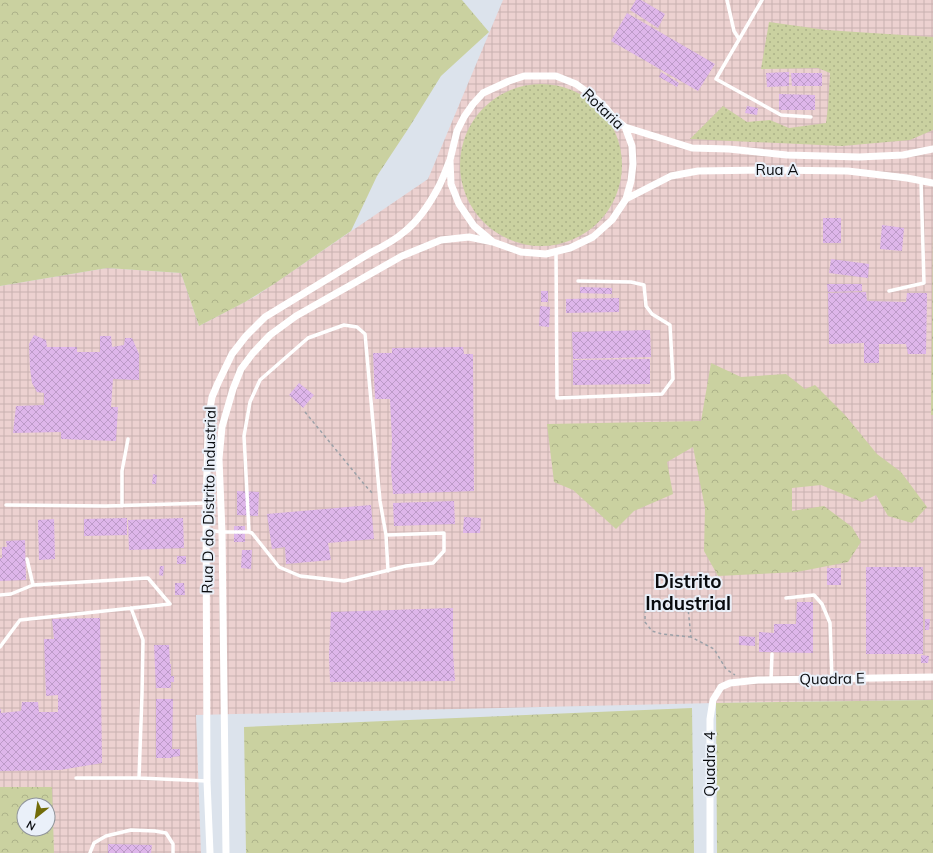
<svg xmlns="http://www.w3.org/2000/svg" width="933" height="853" font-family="Mulish,sans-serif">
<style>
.industrial{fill:url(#industrial-grid)}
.grass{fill:url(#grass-dots)}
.forest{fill:url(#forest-crowns);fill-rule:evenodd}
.building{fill:url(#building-cross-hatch)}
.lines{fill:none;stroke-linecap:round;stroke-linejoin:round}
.path{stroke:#9aa0a7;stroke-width:1.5;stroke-dasharray:3 3;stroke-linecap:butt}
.lane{stroke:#fff;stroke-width:3.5}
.street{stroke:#fff;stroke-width:7}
.labels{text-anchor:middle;stroke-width:4;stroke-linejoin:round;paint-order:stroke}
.street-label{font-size:15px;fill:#090b0e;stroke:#eaf0f9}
.district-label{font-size:19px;font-weight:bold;fill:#090b0e;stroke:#eaf0f9}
</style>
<defs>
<pattern id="industrial-grid" width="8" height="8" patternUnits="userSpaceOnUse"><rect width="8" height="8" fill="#ecd1d0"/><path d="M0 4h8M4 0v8" fill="none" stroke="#c9b2b1"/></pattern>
<pattern id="grass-dots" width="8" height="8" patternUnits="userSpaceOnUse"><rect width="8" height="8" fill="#cad1a0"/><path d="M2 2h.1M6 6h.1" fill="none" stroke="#acb289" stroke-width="1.8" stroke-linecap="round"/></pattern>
<pattern id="forest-crowns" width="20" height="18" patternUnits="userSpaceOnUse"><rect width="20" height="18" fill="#cad1a0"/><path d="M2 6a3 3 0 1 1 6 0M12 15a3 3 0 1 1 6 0" fill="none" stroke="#acb289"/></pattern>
<pattern id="building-cross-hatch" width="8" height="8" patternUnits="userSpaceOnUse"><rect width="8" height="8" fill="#deb6ea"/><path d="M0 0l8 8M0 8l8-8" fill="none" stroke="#bd9bc8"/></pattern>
</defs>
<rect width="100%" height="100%" fill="#dce3ec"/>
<path class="industrial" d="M 503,0 L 933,0 L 933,700 L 716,703 L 196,715 L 201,853 L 52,853 L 52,789 L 0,789 L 0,286 L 107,268 L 181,273 L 199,326 L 256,296 L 428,179 Z"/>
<path class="grass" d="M 769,22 L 826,30 L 933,37 L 933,130 L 910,140 L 842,146 L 690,139 L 723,106 L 747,122 L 770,120 L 789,128 L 826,123 L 828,107 L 830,73 L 818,68 L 761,69 Z
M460 165a81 81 0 1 1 162 0a81 81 0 1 1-162 0Z"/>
<path class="forest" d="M 0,0 L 462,0 L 489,32 L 441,76 L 410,126 L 377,176 L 351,231 L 274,284 L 245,302 L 199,326 L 181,273 L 107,268 L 0,286 Z
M 933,225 L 933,415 L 931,415 Z
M 711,363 L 741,377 L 786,374 L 805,389 L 815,385 L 845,415 L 877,454 L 901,472 L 927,507 L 912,523 L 888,516 L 876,495 L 862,502 L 821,485 L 792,488 L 792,511 L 824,506 L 852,527 L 861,542 L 848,562 L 797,572 L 718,576 L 704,551 L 705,508 L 693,447 L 667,462 L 673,494 L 634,511 L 616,529 L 573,490 L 554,482 L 547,424 L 701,421 Z
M 933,700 L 933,853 L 717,853 L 716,703 Z
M 692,708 L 694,853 L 246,853 L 244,727 Z
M 0,787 L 52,787 L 54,853 L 0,853 ZM 24,805 L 48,805 L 48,829 L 24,829 Z"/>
<path class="building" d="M 636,0 L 641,0 L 665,14 L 658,28 L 630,10 Z
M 627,13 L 715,64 L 698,91 L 611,41 Z
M 661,72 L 679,83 L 677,87 L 659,77 Z
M 789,72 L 789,86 L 767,87 L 766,73 Z
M 791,73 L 822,73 L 822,86 L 792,86 Z
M 779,94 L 815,95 L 815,110 L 779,110 Z
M 747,106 L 758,108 L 757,115 L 745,113 Z
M 823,218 L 841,218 L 841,243 L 823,243 Z
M 882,225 L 904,228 L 902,251 L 880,249 Z
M 831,259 L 869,264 L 868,278 L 829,273 Z
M 827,284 L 862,284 L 862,291 L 828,292 Z
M 580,287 L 612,288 L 612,294 L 580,293 Z
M 541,291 L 548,291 L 548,302 L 541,302 Z
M 866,292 L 867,301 L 906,302 L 907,293 L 927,293 L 926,354 L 908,354 L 906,344 L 879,344 L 879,363 L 864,363 L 864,343 L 829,344 L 828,293 Z
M 619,298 L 619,312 L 566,313 L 566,299 Z
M 540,306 L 550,307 L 549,327 L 539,326 Z
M 650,330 L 651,357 L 573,359 L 572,332 Z
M 34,335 L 46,340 L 47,347 L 77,347 L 77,352 L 100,352 L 100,336 L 111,336 L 112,347 L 124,345 L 125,338 L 132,338 L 139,354 L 139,380 L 113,379 L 111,407 L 118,407 L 116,441 L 61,439 L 61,432 L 13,433 L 16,406 L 44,405 L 44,393 L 37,392 L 32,383 L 30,368 L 29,344 Z
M 463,347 L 464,354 L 473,354 L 474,491 L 393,494 L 391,468 L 392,440 L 390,399 L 375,399 L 373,353 L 392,353 L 392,348 Z
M 650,359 L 650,384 L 573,385 L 573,360 Z
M 299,383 L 314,395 L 303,408 L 289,395 Z
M 153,474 L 157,475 L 156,484 L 152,484 Z
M 237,491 L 259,492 L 258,516 L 237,515 Z
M 454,501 L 455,524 L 394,526 L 393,503 Z
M 371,505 L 374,539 L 328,543 L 331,560 L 286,564 L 285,547 L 272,549 L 267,514 Z
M 464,517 L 481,518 L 480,533 L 463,533 Z
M 127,518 L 127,535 L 84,536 L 84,519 Z
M 183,518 L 184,548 L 129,550 L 128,520 Z
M 54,519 L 55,559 L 39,560 L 38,520 Z
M 234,526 L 245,526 L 245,542 L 234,542 Z
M 25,540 L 26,580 L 0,581 L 0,558 L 2,558 L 2,547 L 7,547 L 6,541 Z
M 242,550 L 252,550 L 251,569 L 241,568 Z
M 177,556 L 186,556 L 186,564 L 177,564 Z
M 160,566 L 164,566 L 163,576 L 159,575 Z
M 866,567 L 923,567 L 923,654 L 866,654 Z
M 827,568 L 841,568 L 841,585 L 827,585 Z
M 175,583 L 184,583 L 185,595 L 175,595 Z
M 797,602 L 813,602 L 813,653 L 759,652 L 759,632 L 774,633 L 774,624 L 796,624 Z
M 453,608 L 453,653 L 455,681 L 330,682 L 329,655 L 331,612 Z
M 100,618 L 102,763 L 60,770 L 0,771 L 0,709 L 1,709 L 1,713 L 21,711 L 22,702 L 38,702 L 39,712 L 58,712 L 58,695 L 46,696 L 44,639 L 54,639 L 52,619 Z
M 925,619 L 930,619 L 929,630 L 925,630 Z
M 739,636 L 755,637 L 755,646 L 739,645 Z
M 154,645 L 169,645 L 170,664 L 171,664 L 171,676 L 174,676 L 174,682 L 171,682 L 171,688 L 156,688 Z
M 921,655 L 929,656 L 928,663 L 921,663 Z
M 156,699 L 173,699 L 172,749 L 180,749 L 180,756 L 172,757 L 172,758 L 156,758 Z
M 108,844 L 152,845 L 151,853 L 108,853 Z"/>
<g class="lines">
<path class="path" d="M 305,412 L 364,484 L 373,494
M 691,637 L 662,634 L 652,631 L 645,622 L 645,612 L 654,609 L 656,603 L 675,601 L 688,608 L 691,637 L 714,649 L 726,669 L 735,675"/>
<path class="lane" d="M 727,0 L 734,31 L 739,39
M 762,0 L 716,79 L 781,115 L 811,117
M 556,251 L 557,398 L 662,394 L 673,379 L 670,325 L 652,314 L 646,306 L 644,285 L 631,282 L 578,281
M 889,291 L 924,283 L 921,181
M 6,505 L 106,506 L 206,503
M 122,506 L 122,471 L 128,439
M 207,530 L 222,532 L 249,532 L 252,533 L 279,567 L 300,576 L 344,581 L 406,566 L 433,563 L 444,551 L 444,533 L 386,535
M 249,532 L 244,436 L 250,402 L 260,380 L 308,338 L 344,325 L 357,327 L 365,334 L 380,501 L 386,535 L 388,571
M 33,585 L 148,578 L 170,604
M 0,595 L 11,594 L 33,585 L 27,559
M 786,598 L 814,595 L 822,604 L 830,623 L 832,679
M 131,608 L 143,640 L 142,694 L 139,778
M 0,647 L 20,620 L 170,604
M 771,680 L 772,654
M 76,778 L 139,778 L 207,781
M 90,853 L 94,843 L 106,836 L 131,830 L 155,831 L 166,833 L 173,844 L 173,853"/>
<path class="street" d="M 524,76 L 556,76 L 576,84 L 594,97 L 605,107 L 614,118 L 625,127 L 632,146 L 633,164 L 631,181 L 626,199 L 612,220 L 593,237 L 570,248 L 546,254 L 521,252 L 493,242 L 474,226 L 459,204 L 451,184 L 450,160 L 457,131 L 464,117 L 473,104 L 483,93 L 509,81 Z
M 625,127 L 692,148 L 729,149 L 787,155 L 859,157 L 903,155 L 933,149
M 626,199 L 671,176 L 698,171 L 769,170 L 848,171 L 907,178 L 933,183
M 210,853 L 207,781 L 206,503 L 208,432 L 209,415 L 212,397 L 218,383 L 232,354 L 246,336 L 265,317 L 370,253 C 382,247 394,241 404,232 C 417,222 430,203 438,188 C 443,179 446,169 450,160
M 226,853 L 222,532 L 219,459 L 222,427 L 233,389 L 241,369 L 253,353 L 270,335 L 296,316 L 402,256 L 441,240 L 469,237 L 493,242
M 710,853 L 710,719 L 713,700 L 721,687 L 730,683 L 758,680 L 933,677"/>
</g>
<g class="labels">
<g class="street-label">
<text transform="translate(603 109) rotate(44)" y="5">Rotaria</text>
<text x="777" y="175">Rua A</text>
<text transform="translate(209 500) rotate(-89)" y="5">Rua D do Distrito Industrial</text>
<text transform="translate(832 679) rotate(-1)" y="5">Quadra E</text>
<text transform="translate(710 764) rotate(-90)" y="5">Quadra 4</text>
</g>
<g class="district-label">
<text x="688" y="588">Distrito<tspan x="688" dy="22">Industrial</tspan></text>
</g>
</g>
<g transform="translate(36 817) rotate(210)"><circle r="19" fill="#eaf0f9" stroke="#90949b"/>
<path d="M0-3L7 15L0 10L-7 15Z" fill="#726c09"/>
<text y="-6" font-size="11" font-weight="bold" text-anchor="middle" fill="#090b0e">N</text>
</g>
</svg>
